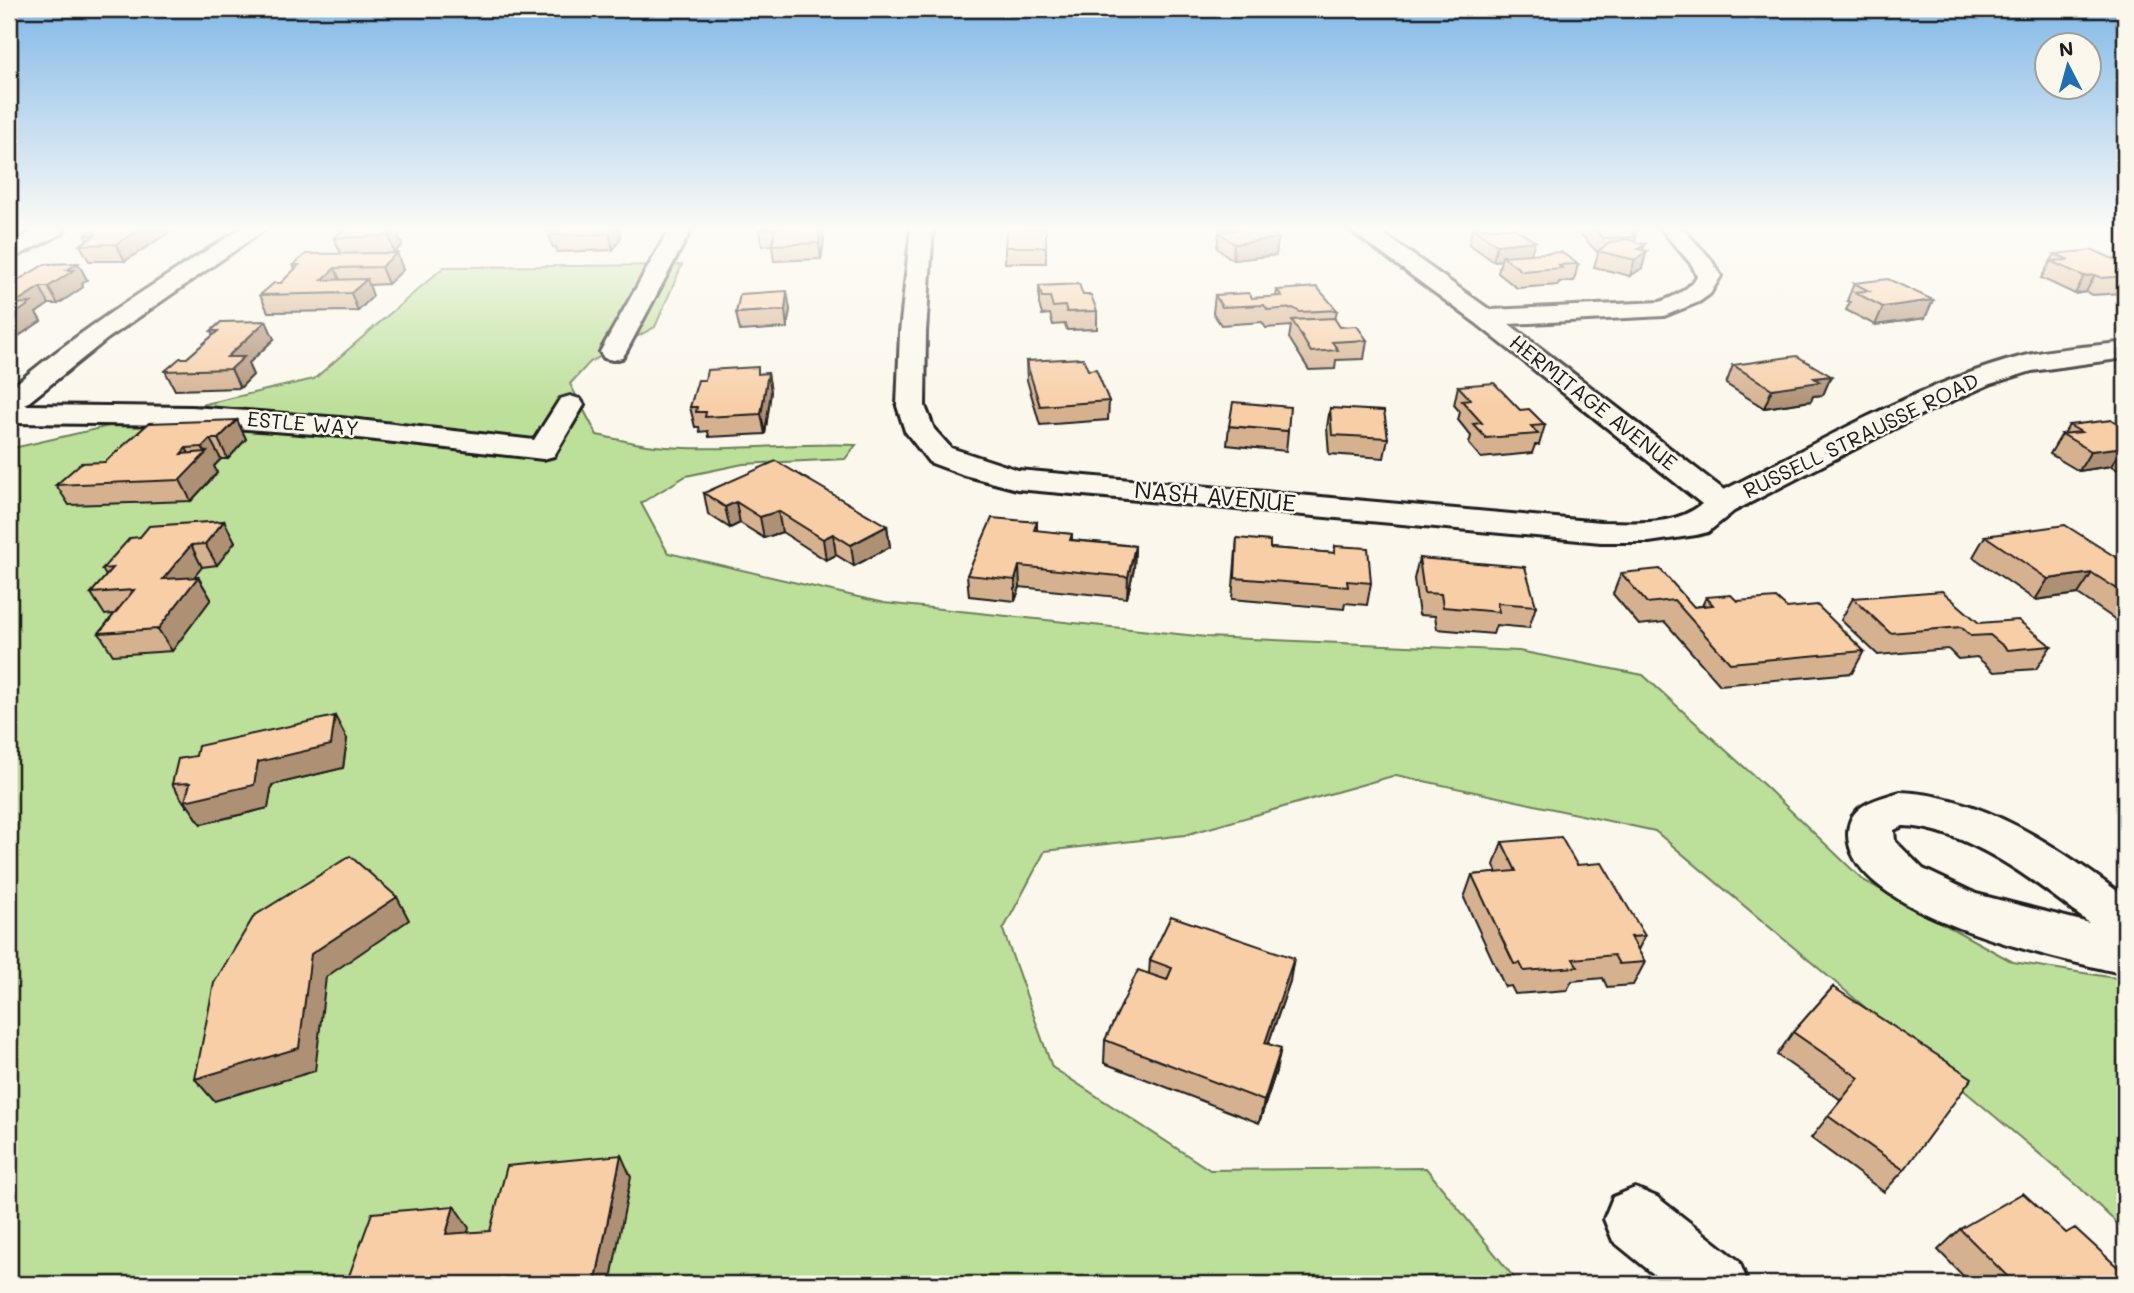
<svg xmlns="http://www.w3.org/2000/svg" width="2134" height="1293" font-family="Mali,sans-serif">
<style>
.green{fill:#bcdf99;stroke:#6c7e5a;stroke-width:2}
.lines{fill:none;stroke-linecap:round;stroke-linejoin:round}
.street-casing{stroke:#1c1c1c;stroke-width:6}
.street{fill:#fbf7ec;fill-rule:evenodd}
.wall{fill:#d5b190;stroke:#1c1c1c;stroke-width:2}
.shaded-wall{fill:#ae9075;stroke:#1c1c1c;stroke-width:2}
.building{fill:#f8cea7;stroke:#1c1c1c;stroke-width:2}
.labels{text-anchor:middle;stroke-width:5;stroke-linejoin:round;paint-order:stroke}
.far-street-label{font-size:21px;fill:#1c1c1c;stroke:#fbf7ec}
.street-label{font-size:24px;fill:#1c1c1c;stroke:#fbf7ec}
</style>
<rect width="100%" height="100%" fill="#fbf7ec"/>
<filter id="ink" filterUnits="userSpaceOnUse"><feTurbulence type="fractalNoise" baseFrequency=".0143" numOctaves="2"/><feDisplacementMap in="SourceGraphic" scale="14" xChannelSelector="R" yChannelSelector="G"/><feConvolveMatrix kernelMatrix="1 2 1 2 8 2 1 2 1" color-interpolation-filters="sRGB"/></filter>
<g filter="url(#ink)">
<path class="green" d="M 682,265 L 655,327 L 590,362 L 570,384 L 597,435 C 616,439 636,444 655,446 C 722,453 790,442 856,445 L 845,459 L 743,464 L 686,476 L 641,503 L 668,553 L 884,603 L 1206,637 L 1519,651 L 1643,675 L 1765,786 L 1863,880 L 2013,962 L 2122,979 L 2125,982 L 2125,1231 L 2079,1187 L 1655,831 L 1396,775 L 1185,835 L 1045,851 L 1003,930 L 1052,1067 L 1210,1170 L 1426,1168 L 1519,1284 L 9,1284 L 9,449 L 314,379 L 444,267 Z"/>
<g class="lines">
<g class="street-casing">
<path id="street" d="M 40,228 L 66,228 L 63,233 L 9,260 L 9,244 Z
M 242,228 L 267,228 L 107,339 L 25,405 L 192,407 L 341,418 L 534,440 L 560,399 L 570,396 L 580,399 L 584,405 L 554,456 L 543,459 L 341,436 L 192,425 L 9,423 L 9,390 C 81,328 162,279 242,228 Z
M 670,228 L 692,228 L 626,352 L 622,358 L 613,360 L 604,358 L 600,352 Z
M 911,228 L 933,228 L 926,332 L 925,406 L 934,429 L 951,448 L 1018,470 L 1601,522 C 1636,522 1673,527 1702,504 L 1476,323 L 1354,233 L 1351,228 L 1375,228 L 1490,310 L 1660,302 C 1675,296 1689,290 1697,276 L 1692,265 L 1660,228 L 1682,228 L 1710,258 L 1721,276 L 1710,294 L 1699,302 L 1664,316 L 1509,324 L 1724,490 C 1820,442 1916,385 2020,357 C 2053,348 2091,347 2125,342 L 2125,358 L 2032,371 L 1990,384 L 1922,414 L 1734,511 L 1708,532 L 1696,535 L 1649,542 L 1601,542 L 1017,489 L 964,475 L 929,462 L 905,431 L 897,406 L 900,332 Z
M 1900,792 C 1983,795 2061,849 2125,897 L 2125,974 C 2061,959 1850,916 1848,835 C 1848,804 1875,800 1900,792 ZM 1903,826 C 1968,828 2039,884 2089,923 L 1976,894 L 1923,869 L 1895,841 L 1894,830 Z
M 1635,1188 L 1657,1197 L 1739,1261 L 1748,1284 L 1666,1284 L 1613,1241 L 1604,1219 L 1613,1197 Z"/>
</g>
<use href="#street" class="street"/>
</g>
<path class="wall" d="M 341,228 L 401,228 L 397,231 L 402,245 L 394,253 L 359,254 L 397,253 L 403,270 L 388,284 L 369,285 L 373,296 L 358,311 L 268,312 L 260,295 L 281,283 L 295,269 L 293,265 L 341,254 L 334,238 L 340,233 L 339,230 Z
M 547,228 L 619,228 L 621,237 L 613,250 L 557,252 L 556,247 L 553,247 L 551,243 Z
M 822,228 L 824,239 L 821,259 L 774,261 L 772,245 L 762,246 L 759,229 Z
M 1046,228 L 1046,263 L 1005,263 L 1005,247 Z
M 1222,228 L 1264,228 L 1278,238 L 1276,255 L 1233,260 L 1217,248 L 1219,232 L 1222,231 Z
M 1472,228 L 1531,254 L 1578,264 L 1574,281 L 1559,282 L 1558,285 L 1517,288 L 1498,273 L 1501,260 L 1493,261 L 1469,244 Z
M 1576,228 L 1634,228 L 1637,231 L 1635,242 L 1643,250 L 1642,268 L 1630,276 L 1594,267 L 1598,253 L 1576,229 Z
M 171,231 L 125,261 L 89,261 L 80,245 L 87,240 L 85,235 Z
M 2055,254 L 2125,264 L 2125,289 L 2123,293 L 2092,295 L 2086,292 L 2075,294 L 2041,278 Z
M 78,263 L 87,280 L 82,283 L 83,287 L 58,304 L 49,304 L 36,313 L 41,321 L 17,337 L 9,338 L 9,279 L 20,279 Z
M 1854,283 L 1933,300 L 1925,318 L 1875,325 L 1846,310 L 1850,302 L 1847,301 Z
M 1039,286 L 1083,295 L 1097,311 L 1097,329 L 1067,330 L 1065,324 L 1053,325 L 1050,314 L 1042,315 L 1039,304 Z
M 1277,290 L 1337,310 L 1335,320 L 1340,327 L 1367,340 L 1364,359 L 1336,360 L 1335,369 L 1309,370 L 1289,338 L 1291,326 L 1266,328 L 1262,322 L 1221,325 L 1213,313 L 1215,295 L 1252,298 L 1276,297 Z
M 790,309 L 787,328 L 740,331 L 736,313 Z
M 221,322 L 274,339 L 248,364 L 253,375 L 240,388 L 175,390 L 165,371 L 187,358 L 213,335 L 211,331 Z
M 1026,361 L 1088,370 L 1109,401 L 1108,420 L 1040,425 L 1027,380 Z
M 1733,365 L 1831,376 L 1823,395 L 1813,396 L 1811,401 L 1764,408 L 1726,384 Z
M 768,373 L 771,392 L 765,434 L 709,437 L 708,431 L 700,432 L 699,427 L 695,427 L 690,407 L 759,374 Z
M 1458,386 L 1520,410 L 1545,425 L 1539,445 L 1535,445 L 1532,453 L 1481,458 L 1469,444 L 1471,436 L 1458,420 L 1460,412 L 1454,405 Z
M 1330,408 L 1388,438 L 1384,458 L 1329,454 L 1327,427 Z
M 237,420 L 246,439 L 228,459 L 221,459 L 214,466 L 217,473 L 191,501 L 69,505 L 56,485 L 105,462 Z
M 2069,425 L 2125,427 L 2125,474 L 2111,466 L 2079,471 L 2050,454 L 2062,434 L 2064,434 Z
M 1229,426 L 1288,431 L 1286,451 L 1227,445 Z
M 704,493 L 887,526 L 890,547 L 854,566 L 836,555 L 826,560 L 782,532 L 764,538 L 740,523 L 730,528 L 708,514 Z
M 224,521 L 235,542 L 217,565 L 202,567 L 194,577 L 198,577 L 211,599 L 172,651 L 113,655 L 99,633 L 114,614 L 105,615 L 91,593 L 106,576 L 102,569 L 140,537 Z
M 1037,522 L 1037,531 L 1072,534 L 1072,540 L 1135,546 L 1134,568 L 1127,598 L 1020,587 L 1015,601 L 969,596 L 967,575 Z
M 1985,536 L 2125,563 L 2125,618 L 2116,620 L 2078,594 L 2035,600 L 1973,557 Z
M 1237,538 L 1270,548 L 1334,553 L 1335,546 L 1371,583 L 1367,605 L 1345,603 L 1344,609 L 1232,599 Z
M 1419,558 L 1536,606 L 1529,628 L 1496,625 L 1493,634 L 1437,629 L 1435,616 L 1419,615 L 1414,579 Z
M 1621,573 L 1694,607 L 1702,606 L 1706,597 L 1787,608 L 1864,651 L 1852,673 L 1720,685 L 1665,622 L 1639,625 L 1613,594 Z
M 1853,598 L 1979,623 L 2051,646 L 2036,669 L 1994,672 L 1977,657 L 1958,659 L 1948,649 L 1878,655 L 1841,620 Z
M 347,739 L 343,768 L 272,785 L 268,808 L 201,824 L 189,806 L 187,807 L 172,784 Z
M 1502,842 L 1577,865 L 1645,936 L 1638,950 L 1645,962 L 1633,985 L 1607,987 L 1603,978 L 1572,981 L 1567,990 L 1515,994 L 1511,986 L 1505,987 L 1464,898 L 1472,875 L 1497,873 L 1494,865 Z
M 1150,960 L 1290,981 L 1268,1044 L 1276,1071 L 1259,1123 L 1104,1063 L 1105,1040 L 1149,974 Z
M 1833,987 L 1904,1170 L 1884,1192 L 1811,1138 L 1841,1100 L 1777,1055 L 1793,1032 Z
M 1960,1229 L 2066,1233 L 2123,1272 L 2125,1284 L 1971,1284 L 1938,1250 Z"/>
<path class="shaded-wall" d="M 143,228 L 169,228 L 171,231 L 125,261 L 116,244 Z
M 392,228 L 401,228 L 397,231 L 402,245 L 394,253 L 389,236 L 394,231 Z
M 608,228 L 619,228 L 621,237 L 613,250 Z
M 821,228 L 822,228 L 824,239 L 821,259 L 819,243 Z
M 1278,238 L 1276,255 L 1233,260 L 1234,244 Z
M 1535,241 L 1530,257 L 1502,256 L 1501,260 L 1493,261 L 1497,245 Z
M 1645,244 L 1641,255 L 1647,251 L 1642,268 L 1630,276 L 1638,249 Z
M 397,253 L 403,270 L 388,284 L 381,267 Z
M 78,263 L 87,280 L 82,283 L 83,287 L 58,304 L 48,287 L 67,270 Z
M 335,268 L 342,285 L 322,280 Z
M 2095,275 L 2086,292 L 2075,294 L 2084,276 Z
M 367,279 L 373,296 L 358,311 L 351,293 Z
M 40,287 L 49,304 L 36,313 L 41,321 L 17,337 L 9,323 L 9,318 L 13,304 Z
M 787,291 L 790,309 L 787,328 L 785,310 Z
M 1933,300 L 1925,318 L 1875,325 L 1883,307 Z
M 266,321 L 274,339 L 248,364 L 253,375 L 240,388 L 231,369 L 227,357 Z
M 768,373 L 771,392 L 765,434 L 761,414 Z
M 1831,376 L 1823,395 L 1813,396 L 1811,401 L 1764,408 L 1772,389 L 1814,378 Z
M 237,420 L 246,439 L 228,459 L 218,439 Z
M 210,439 L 221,459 L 214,466 L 217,473 L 191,501 L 180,480 L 181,454 L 186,448 L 195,464 L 206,453 L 202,447 Z
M 2124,446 L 2111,466 L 2079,471 L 2091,451 Z
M 736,502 L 740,523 L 730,528 L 725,507 Z
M 778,511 L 782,532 L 764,538 L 760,517 Z
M 224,521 L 235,542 L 217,565 L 205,544 Z
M 887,526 L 890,547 L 854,566 L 851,545 Z
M 833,534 L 836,555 L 826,560 L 823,539 Z
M 191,545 L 202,567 L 175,601 L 163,579 Z
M 1135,546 L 1134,568 L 1127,598 L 1128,577 Z
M 1019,566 L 1020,587 L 1015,601 L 1015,580 Z
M 2092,573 L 2078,594 L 2035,600 L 2048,579 Z
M 198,577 L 211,599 L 172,651 L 158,629 Z
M 2125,606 L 2125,618 L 2116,620 Z
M 335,716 L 347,739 L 343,768 L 272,785 L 268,808 L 201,824 L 185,801 L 258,762 Z
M 397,897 L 409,920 L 326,977 L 315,1071 L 214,1101 L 195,1079 L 311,954 Z
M 1294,958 L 1290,981 L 1261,1065 L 1265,1043 Z
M 1281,1048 L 1276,1071 L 1259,1123 L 1264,1101 Z
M 621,1155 L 631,1177 L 610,1284 L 595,1284 Z
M 454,1206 L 469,1228 L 461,1256 L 446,1234 Z"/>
<path class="building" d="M 96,228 L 143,228 L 116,244 L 80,245 L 97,234 L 85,235 Z
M 341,228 L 371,228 L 369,229 L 396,228 L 389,236 L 334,238 L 343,230 L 339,230 Z
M 550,228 L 613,228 L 609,234 L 553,235 L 557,230 L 548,230 Z
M 760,228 L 821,228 L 819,243 L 772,245 L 775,229 L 759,229 Z
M 1007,228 L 1046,228 L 1046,247 L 1005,247 Z
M 1232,228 L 1264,228 L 1278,238 L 1234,244 L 1219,232 L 1235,230 Z
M 1472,228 L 1514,228 L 1535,241 L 1497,245 Z
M 1594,228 L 1634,228 L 1637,231 L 1630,231 L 1636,237 L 1603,238 Z
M 1625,239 L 1645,244 L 1638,249 L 1647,251 L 1635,260 L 1598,251 L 1608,244 Z
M 2093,250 L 2125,264 L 2125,276 L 2102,278 L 2095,275 L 2084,276 L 2050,261 L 2069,260 L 2055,254 Z
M 1561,252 L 1578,264 L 1559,265 L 1562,268 L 1522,271 L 1502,256 Z
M 397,253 L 381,267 L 335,268 L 322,280 L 367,279 L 351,293 L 260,295 L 274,283 L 281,283 L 299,265 L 293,265 L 306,254 Z
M 78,263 L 67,270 L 74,270 L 48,287 L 40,287 L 13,304 L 31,303 L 9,318 L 9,279 L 20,279 L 45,264 Z
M 1888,279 L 1933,300 L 1883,307 L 1854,292 L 1869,291 L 1854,283 Z
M 1079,284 L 1083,295 L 1091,295 L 1097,311 L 1067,312 L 1065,306 L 1053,307 L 1050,297 L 1042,297 L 1039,286 Z
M 1317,287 L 1337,310 L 1300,312 L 1293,308 L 1268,310 L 1264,305 L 1222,307 L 1215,295 L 1249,293 L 1252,298 L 1282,296 L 1277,290 Z
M 787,291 L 785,310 L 736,313 L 740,294 Z
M 1334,318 L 1340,327 L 1357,326 L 1367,340 L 1332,342 L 1338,350 L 1311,352 L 1292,320 Z
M 266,321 L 227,357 L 244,357 L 231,369 L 165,371 L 180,358 L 187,358 L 218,331 L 211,331 L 221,322 Z
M 1797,356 L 1831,376 L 1814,378 L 1820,382 L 1772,389 L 1733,365 Z
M 1083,358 L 1088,370 L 1096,369 L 1109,401 L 1040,406 L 1026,361 Z
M 758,367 L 758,374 L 768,373 L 761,414 L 705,417 L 706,412 L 696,412 L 697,407 L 690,407 L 698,380 L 705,380 L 707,370 Z
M 1494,383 L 1520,410 L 1529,409 L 1545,425 L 1531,426 L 1538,434 L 1486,438 L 1473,424 L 1482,423 L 1462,401 L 1471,400 L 1458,386 Z
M 1233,402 L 1290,407 L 1288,431 L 1229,426 Z
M 1330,408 L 1384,411 L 1388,438 L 1332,435 Z
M 237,420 L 218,439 L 210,439 L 202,447 L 186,448 L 181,454 L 207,452 L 180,480 L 56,485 L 81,463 L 105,462 L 149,423 Z
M 2112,420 L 2125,427 L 2125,447 L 2091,451 L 2062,434 L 2081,432 L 2069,425 Z
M 776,461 L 887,526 L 851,545 L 833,534 L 823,539 L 778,511 L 760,517 L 736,502 L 725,507 L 704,493 Z
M 992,518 L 1037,522 L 1034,530 L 1072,534 L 1070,540 L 1135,546 L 1128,577 L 1019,566 L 1015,580 L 967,575 Z
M 224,521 L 205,544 L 191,545 L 163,579 L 198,577 L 158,629 L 99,633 L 134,590 L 91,593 L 113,568 L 102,569 L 130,538 L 140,537 L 149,526 Z
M 2065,525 L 2125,563 L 2125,594 L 2092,573 L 2048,579 L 1985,536 Z
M 1237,538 L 1270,541 L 1270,548 L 1335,553 L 1335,546 L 1368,548 L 1371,583 L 1347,581 L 1348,587 L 1235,578 Z
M 1419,558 L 1525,567 L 1536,606 L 1497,603 L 1499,612 L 1443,607 L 1441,594 L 1424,593 Z
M 1660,569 L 1694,607 L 1713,605 L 1706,597 L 1731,595 L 1737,601 L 1776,598 L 1787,608 L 1817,605 L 1864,651 L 1730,663 L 1674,600 L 1647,603 L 1621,573 Z
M 1942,591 L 1979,623 L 2018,620 L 2051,646 L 2008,650 L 1990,635 L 1971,636 L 1961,627 L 1890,633 L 1853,598 Z
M 335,716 L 331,745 L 258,762 L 254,785 L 185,801 L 190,783 L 172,784 L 178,759 L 196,756 L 198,746 Z
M 1561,837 L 1577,865 L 1602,863 L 1645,936 L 1631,937 L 1645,962 L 1619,964 L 1614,955 L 1573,959 L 1578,967 L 1524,971 L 1520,963 L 1514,964 L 1472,875 L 1516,871 L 1502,842 Z
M 350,856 L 397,897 L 311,954 L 299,1048 L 195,1079 L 214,983 L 254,916 Z
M 1171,916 L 1294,958 L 1265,1043 L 1281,1048 L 1264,1101 L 1105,1040 L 1138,970 L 1167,980 L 1172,968 L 1150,960 Z
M 1833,987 L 1972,1078 L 1904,1170 L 1828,1116 L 1859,1078 L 1793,1032 Z
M 621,1155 L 595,1284 L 346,1284 L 372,1213 L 454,1206 L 446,1234 L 490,1231 L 507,1166 Z
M 2023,1193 L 2066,1233 L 2075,1228 L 2123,1272 L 2125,1271 L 2125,1284 L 2015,1284 L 1960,1229 Z"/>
</g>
<linearGradient id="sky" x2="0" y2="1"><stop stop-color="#81b8e7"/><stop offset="0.56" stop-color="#fdfbf6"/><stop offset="1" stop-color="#fdfbf6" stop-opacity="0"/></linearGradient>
<rect width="2134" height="409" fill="url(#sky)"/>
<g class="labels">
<g class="far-street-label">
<text transform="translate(1593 403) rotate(38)" y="7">HERMITAGE AVENUE</text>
<text transform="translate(303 424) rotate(5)" y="7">ESTLE WAY</text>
<text transform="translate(1861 436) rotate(-26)" y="7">RUSSELL STRAUSSE ROAD</text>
</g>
<g class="street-label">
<text transform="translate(1215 497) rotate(5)" y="8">NASH AVENUE</text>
</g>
</g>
<rect width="2134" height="1293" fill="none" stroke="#fbf7ec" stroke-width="35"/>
<rect x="18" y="18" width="2099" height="1258" fill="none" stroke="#1c1c1c" stroke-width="2.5" filter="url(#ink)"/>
<g transform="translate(2068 66) rotate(354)"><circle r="33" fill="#fbf7ec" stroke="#a29f99" stroke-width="2"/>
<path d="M0-5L12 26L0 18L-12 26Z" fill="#1f6fb2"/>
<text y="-10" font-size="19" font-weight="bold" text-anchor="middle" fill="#1c1c1c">N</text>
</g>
</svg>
